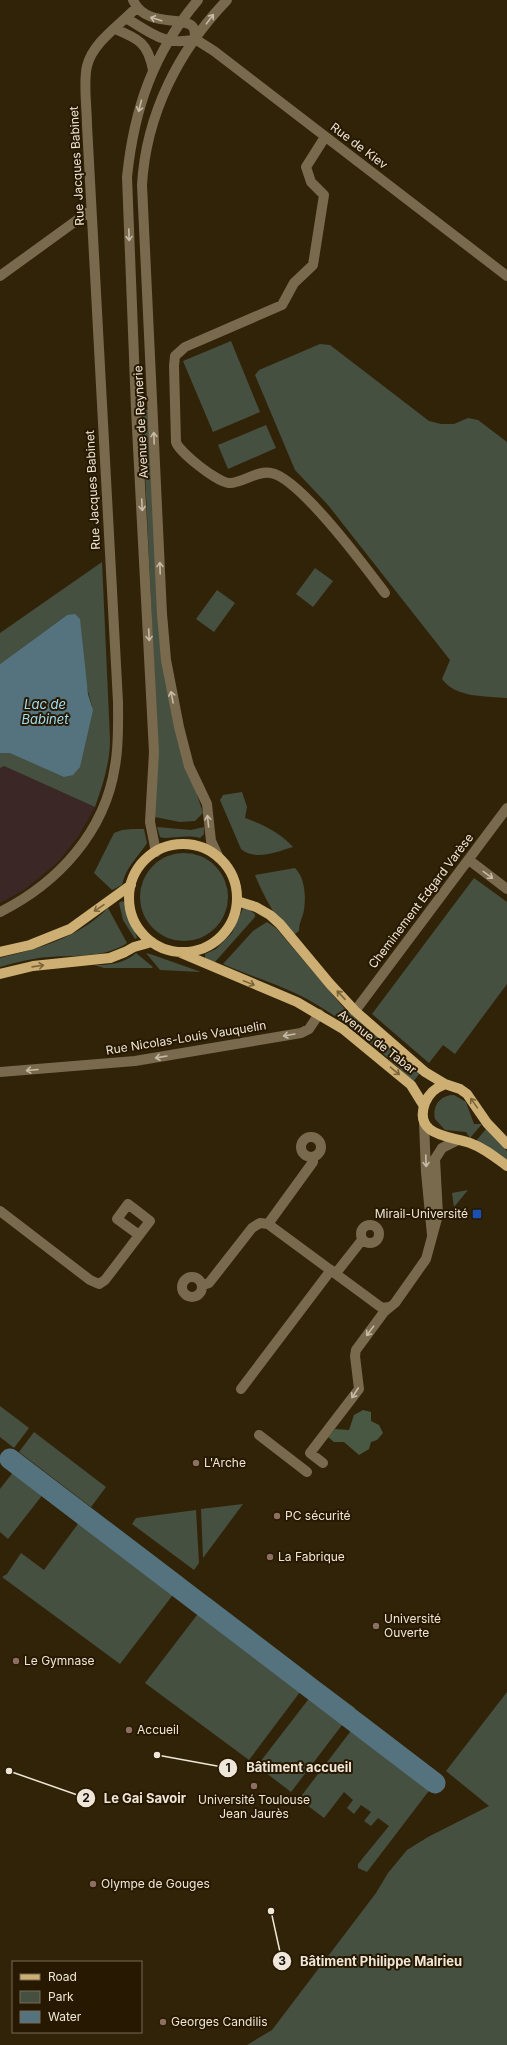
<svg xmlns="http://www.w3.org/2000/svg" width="507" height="2045" font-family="Inter,sans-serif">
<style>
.commercial{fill:#3b2725}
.green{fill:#465041}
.forest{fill:#495842}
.water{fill:#54737e}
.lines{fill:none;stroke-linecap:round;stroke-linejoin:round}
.river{stroke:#54737e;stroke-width:21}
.minor{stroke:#796a4e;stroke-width:10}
.major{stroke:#cdaf73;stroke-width:10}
.oneway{stroke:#c6bba7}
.oneway2{stroke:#7a643a}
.transit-dot{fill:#1a4fb4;stroke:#271901;stroke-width:1.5}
.education-dot{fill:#8d6e63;stroke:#271901;stroke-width:1.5}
.labels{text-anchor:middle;stroke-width:4;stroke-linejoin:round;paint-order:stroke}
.street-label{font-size:12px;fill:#f0e6d7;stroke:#271901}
.poi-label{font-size:12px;fill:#f0e6d7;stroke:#271901;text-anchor:start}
.water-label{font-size:13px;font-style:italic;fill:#a1dff5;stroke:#271901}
.leader{fill:none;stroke:#f0e6d7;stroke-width:1.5}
.callout-dot{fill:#f0e6d7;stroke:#271901;stroke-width:1.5}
.mark-label{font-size:12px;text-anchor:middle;font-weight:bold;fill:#111}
.callout-label{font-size:13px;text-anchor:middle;font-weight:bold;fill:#f0e6d7;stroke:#271901;stroke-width:4;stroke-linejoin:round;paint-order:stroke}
</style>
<rect width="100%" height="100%" fill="#312308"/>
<path class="commercial" d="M 4,766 L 95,807 L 78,837 L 57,863 L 24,890 L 0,903 L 0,768 Z"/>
<path class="green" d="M 231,341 L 260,412 L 213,432 L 183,361 Z
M 320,344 L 330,345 L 429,421 L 441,424 L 454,424 L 468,418 L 478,420 L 507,442 L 507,698 C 485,696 456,698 442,679 L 450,660 L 328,505 L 295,470 L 255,375 L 259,370 Z
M 142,410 L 150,410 L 159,603 L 190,773 L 203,813 L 195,821 L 180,822 L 155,817 L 155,686 Z
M 266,425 L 276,448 L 228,469 L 218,445 Z
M 102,562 L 110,739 C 110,763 103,784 95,807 L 4,766 L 0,768 L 0,753 L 10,753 L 91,715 L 92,706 L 67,615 L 0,664 L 0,633 Z
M 315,568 L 333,581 L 313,607 L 296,594 Z
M 217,590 L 235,603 L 214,632 L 196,619 Z
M 242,792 L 247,807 L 245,818 C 264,825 279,832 293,847 C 276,852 255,861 241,849 L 220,800 L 223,795 Z
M 157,827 L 191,830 L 204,827 L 204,834 L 200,838 C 186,834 166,840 160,837 Z
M 133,829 L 144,829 L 147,843 C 137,859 127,865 122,885 L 112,890 L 94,873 L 114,833 L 122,830 Z
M140 897a44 44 0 1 1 88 0a44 44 0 1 1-88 0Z
M 295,868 C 305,878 306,896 304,910 C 303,917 299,922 299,931 L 295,934 C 279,928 261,890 255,875 Z
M 474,878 L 507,902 L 507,984 L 455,1054 L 443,1045 L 429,1063 L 372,1014 Z
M 122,901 L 124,902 C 126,919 134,925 137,938 L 135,939 L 123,920 L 119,903 Z
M 108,908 L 127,943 C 102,960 68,954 39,958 C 26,960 13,963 0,967 L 0,958 C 40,948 78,938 108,908 Z
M 243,908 L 248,909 L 255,914 L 255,917 L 215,962 L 205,959 L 205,954 L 216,949 L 232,933 Z
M 267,922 L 276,928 L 344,1008 L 420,1073 L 413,1082 C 379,1048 340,1015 297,994 C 273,982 247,975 223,964 L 253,931 Z
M 136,953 L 153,967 L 152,968 L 104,968 L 94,965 C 109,965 123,964 136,953 Z
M 146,953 L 153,955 L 201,972 L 160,970 Z
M 454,1095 L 466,1102 L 474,1124 L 482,1124 L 470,1138 L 466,1132 L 445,1130 L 435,1119 C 432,1106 440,1095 454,1095 Z
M 486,1129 L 507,1151 L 507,1161 L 476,1141 Z
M 468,1190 L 454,1207 L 452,1193 Z
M 0,1406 L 29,1428 L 14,1448 L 0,1437 Z
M 34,1432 L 106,1487 L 91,1507 L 19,1452 Z
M 14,1471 L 44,1493 L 8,1539 L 0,1532 L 0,1489 Z
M 243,1504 L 203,1558 L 201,1509 Z
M 196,1510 L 199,1563 L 194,1570 L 132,1524 L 136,1518 Z
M 86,1513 L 99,1523 L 110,1522 L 185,1579 L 120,1664 L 2,1577 L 7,1574 L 21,1553 L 44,1570 Z
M 210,1598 L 312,1676 L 249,1760 L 145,1683 Z
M 321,1683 L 355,1708 L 291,1792 L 257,1766 Z
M 507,1692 L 507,2045 L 247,2045 L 272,2030 L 376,1893 L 388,1873 L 407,1850 L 428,1837 L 489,1806 L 446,1771 Z
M 363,1715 L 441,1775 L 367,1872 L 358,1868 L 358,1864 L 389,1826 L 378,1818 L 371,1826 L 364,1821 L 371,1812 L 361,1805 L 354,1814 L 347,1808 L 353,1800 L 344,1792 L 324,1818 L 299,1799 Z"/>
<path class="forest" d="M 363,1410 L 371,1412 L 371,1421 L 379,1425 L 383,1433 L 377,1440 L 371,1442 L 369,1449 L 359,1455 L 344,1442 L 334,1442 L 328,1437 L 335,1429 L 349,1430 L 354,1415 Z"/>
<path class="water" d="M 75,614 L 80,619 L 88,694 L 93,710 L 80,767 L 73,775 L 64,777 L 10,753 L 0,753 L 0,664 L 67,615 Z"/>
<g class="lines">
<path class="river" d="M 10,1459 L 435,1783"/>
<path class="minor" d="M 133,0 C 146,30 189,14 194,29 C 195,32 195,36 195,39
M 126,18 C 151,33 166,47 195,39
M 115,29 C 139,39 148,43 153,70
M 195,39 L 214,51 L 507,276
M 325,137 L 306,167 L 311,182 L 324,195 L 313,265 L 294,283 L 282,305 L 185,347 L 175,356 L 174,366 L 176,442 C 179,452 219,484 230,483 C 243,483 257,470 271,473 C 300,478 366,568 385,593
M 0,276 L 91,210
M 156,852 L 150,822 L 154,752 L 136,409 L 127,177 C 134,109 153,53 198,0
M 219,858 L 211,841 L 207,804 L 189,766 L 179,727 L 166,660 L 162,614 L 142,185 C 146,115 178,51 227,0
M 469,860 L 507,889
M 0,912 C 58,883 105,832 115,766 C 119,745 118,723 118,702 L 87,125 C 87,108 83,82 87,66 C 93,42 120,25 136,8
M 355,1011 L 507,808
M 0,1072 L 135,1061 L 301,1033 L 309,1029 L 319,1014
M 424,1122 L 426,1172 L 432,1235
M301 1147a10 10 0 1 1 20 0a10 10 0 1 1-20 0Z
M 0,1211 L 90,1280 L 99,1284 L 105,1280 L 150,1221 L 128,1204 L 117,1219 L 139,1235
M 268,1224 L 313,1162 L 313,1157
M361 1234a9 9 0 1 1 18 0a9 9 0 1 1-18 0Z
M 336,1273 L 362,1240
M182 1287a10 10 0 1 1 20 0a10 10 0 1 1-20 0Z
M 203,1285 L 209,1283 L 252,1228 L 260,1223 L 268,1224 L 382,1308 L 389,1307
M 241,1389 L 331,1270
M 259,1435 L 307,1472
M 323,1463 L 310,1453 L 359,1389 L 355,1356 L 356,1350 L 384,1312 L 395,1303 L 426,1259 L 438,1215 L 435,1159 L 442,1148 L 458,1140"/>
<path class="major" d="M129 898a54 54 0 1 1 108 0a54 54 0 1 1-108 0Z
M 237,901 L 256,907 L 270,915 L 280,924 L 330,984 L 355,1011 L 425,1072 L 445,1084 L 460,1089 L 467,1094 L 487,1123 L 507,1144
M 0,952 L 30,945 L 70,929 L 131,885
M 181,953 L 297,1002 L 343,1029 L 411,1085 L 424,1106
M 0,974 L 33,966 L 110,958 L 125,952 L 134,947 L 152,942
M 445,1084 C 435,1088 429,1093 425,1103 C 413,1136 450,1136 470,1143 C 484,1148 495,1157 507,1166"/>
</g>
<defs><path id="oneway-shaft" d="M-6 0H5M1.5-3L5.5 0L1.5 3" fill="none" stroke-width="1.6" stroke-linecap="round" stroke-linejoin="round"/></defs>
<g class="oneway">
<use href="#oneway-shaft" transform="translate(156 19) rotate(-163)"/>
<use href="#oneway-shaft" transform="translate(210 19) rotate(-53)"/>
<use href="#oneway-shaft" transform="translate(140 106) rotate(104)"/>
<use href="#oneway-shaft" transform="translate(129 235) rotate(88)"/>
<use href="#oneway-shaft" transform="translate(154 438) rotate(-92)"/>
<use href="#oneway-shaft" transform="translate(142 505) rotate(87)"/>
<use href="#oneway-shaft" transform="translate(160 568) rotate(-92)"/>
<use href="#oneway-shaft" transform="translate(149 635) rotate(87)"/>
<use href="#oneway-shaft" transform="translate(172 697) rotate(-101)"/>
<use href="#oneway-shaft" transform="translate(208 821) rotate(-96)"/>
<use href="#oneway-shaft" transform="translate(488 875) rotate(36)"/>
<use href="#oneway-shaft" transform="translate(289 1035) rotate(170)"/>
<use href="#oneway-shaft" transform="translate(161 1057) rotate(170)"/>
<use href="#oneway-shaft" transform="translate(32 1070) rotate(175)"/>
<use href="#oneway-shaft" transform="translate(426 1161) rotate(88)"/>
<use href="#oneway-shaft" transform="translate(370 1331) rotate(127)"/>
<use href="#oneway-shaft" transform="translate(355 1393) rotate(123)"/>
</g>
<g class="oneway2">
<use href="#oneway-shaft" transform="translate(99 908) rotate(146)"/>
<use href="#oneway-shaft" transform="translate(38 966) rotate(-8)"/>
<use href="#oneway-shaft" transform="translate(249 983) rotate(22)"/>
<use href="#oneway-shaft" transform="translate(341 995) rotate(-133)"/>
<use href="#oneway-shaft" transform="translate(395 1071) rotate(40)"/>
<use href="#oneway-shaft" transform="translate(474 1103) rotate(-125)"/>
</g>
<rect class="transit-dot" x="472" y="1209" width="10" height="10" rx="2"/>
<g class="education-dot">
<circle cx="196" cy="1463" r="4"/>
<circle cx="277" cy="1516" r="4"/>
<circle cx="270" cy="1557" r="4"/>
<circle cx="376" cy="1626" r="4"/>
<circle cx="16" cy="1661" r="4"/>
<circle cx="129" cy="1730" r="4"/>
<circle cx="254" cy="1786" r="4"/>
<circle cx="93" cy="1884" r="4"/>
<circle cx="163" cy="2022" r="4"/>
</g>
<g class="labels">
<g class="street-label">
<text transform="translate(359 146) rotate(37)" y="4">Rue de Kiev</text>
<text transform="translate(77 166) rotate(-93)" y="4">Rue Jacques Babinet</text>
<text transform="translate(141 422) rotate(-93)" y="4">Avenue de Reynerie</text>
<text transform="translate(93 490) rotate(-93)" y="4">Rue Jacques Babinet</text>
<text transform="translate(421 901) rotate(-53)" y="4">Cheminement Edgard Varèse</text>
<text transform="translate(186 1038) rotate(-9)" y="4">Rue Nicolas-Louis Vauquelin</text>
<text transform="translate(377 1042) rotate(38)" y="4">Avenue de Tabar</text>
</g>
<g class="poi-label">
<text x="468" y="1218" text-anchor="end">Mirail-Université</text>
<text x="204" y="1467">L'Arche</text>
<text x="285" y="1520">PC sécurité</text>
<text x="278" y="1561">La Fabrique</text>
<text x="384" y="1623">Université<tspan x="384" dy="14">Ouverte</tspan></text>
<text x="24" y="1665">Le Gymnase</text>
<text x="137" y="1734">Accueil</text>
<text x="254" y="1804" text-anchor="middle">Université Toulouse<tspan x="254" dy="14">Jean Jaurès</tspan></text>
<text x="101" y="1888">Olympe de Gouges</text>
<text x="171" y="2026">Georges Candilis</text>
</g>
<g class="water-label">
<text x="45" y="709">Lac de<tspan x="45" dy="15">Babinet</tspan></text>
</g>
</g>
<path class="leader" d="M157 1755L228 1768M9 1771L86 1798M271 1911L282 1961"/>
<g class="callout-dot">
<circle cx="157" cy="1755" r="4"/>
<circle cx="9" cy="1771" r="4"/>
<circle cx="271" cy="1911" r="4"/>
<circle cx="228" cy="1768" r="10"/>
<circle cx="86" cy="1798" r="10"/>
<circle cx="282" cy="1961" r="10"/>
</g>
<g class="mark-label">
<text x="228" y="1772">1</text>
<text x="86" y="1802">2</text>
<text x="282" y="1965">3</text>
</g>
<g class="callout-label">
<text x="299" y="1772">Bâtiment accueil</text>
<text x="145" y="1803">Le Gai Savoir</text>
<text x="381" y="1966">Bâtiment Philippe Malrieu</text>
</g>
<rect x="12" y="1961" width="130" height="72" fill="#271901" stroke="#776b57"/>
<rect x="20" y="1974" width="20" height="6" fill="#cdaf73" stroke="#776b57"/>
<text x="48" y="1981" font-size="12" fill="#f0e6d7">Road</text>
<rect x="20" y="1991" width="20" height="12" fill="#465041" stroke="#776b57"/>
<text x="48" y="2001" font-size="12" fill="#f0e6d7">Park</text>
<rect x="20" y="2011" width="20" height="12" fill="#54737e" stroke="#776b57"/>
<text x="48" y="2021" font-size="12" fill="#f0e6d7">Water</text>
</svg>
